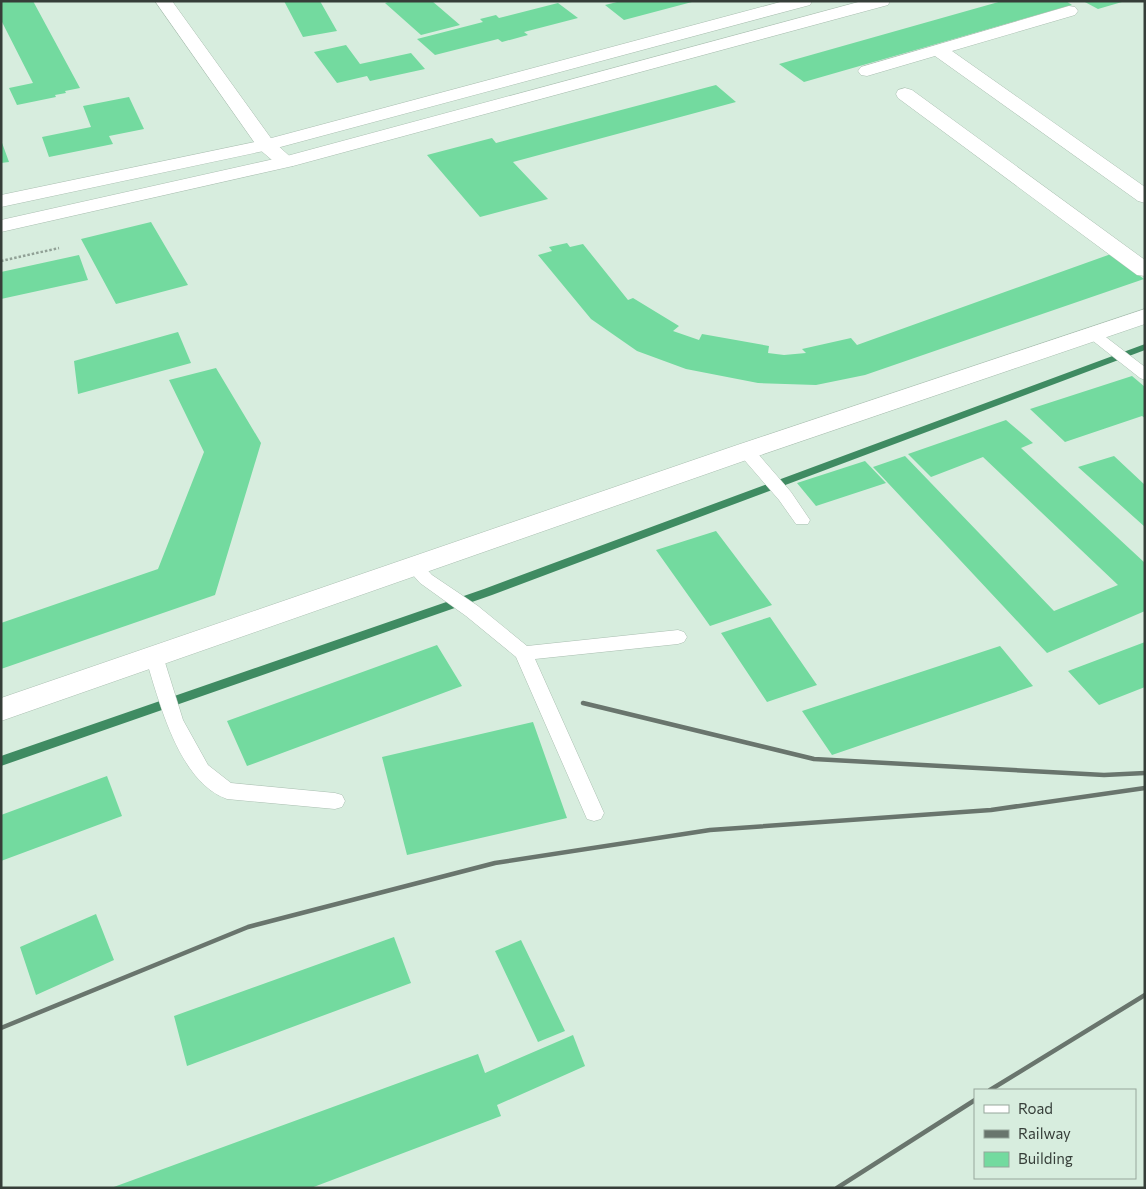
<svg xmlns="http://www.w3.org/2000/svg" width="1146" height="1189" font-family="Commissioner,sans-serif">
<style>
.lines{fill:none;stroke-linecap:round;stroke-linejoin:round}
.stream{fill:#3f8b62;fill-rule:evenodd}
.building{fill:#73da9f}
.service-casing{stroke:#aabfb1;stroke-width:1}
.minor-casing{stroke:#aabfb1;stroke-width:1}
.secondary-casing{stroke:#aabfb1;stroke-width:1}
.path{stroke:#91a196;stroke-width:2.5;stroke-dasharray:2.5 2;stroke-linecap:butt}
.service{fill:#fff;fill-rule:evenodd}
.minor{fill:#fff;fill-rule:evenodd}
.secondary{fill:#fff;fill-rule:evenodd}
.rail{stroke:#69756d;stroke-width:4.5}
</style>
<rect width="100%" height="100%" fill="#d7edde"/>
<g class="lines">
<path class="stream" d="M 1145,344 L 1145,350 L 492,595 L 1,766 L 1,756 L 484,589 Z"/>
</g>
<path class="building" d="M 1,1 L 33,1 L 80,88 L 65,91 L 66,93 L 55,95 L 56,97 L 17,105 L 9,88 L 33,83 L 1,20 Z
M 284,1 L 320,1 L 337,31 L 303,37 Z
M 391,1 L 432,1 L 460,25 L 421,35 L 385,3 Z
M 621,1 L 692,1 L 692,2 L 624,20 L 605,5 Z
M 1002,1 L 1066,1 L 1072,5 L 804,82 L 779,64 Z
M 1083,1 L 1122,1 L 1122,2 L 1098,9 Z
M 558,3 L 578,18 L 524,32 L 528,35 L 502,42 L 498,39 L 435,55 L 417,39 L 483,22 L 480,19 L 496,15 L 499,18 Z
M 346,45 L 360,64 L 411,53 L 425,69 L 370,81 L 367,76 L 337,83 L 314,52 Z
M 716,85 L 736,102 L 513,162 L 548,199 L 480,217 L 427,155 L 492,138 L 496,143 Z
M 129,97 L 144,129 L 109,136 L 113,144 L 49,157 L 42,137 L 91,127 L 83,106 Z
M 1,140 L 9,162 L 1,163 Z
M 151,222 L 188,285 L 116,304 L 81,239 Z
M 567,243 L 570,247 L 583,244 L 628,300 L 633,298 L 679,326 L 673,331 L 699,340 L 702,334 L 769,346 L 768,353 L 784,355 L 806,353 L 802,349 L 851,338 L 857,345 L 1111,254 L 1144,279 L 865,375 L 816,385 L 758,383 L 686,369 L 637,351 L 591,319 L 538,255 L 552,251 L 549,247 Z
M 79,255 L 88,280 L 1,299 L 1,272 Z
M 178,332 L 191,363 L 78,394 L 74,361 Z
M 216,368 L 261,443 L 215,595 L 1,669 L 1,623 L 158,569 L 204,452 L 169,380 Z
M 1132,376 L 1145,387 L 1145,418 L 1142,416 L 1065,442 L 1030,409 Z
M 1006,420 L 1033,443 L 1021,448 L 1145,563 L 1145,611 L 1047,653 L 873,467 L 905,456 L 1054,611 L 1118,585 L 983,457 L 931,477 L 908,454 Z
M 1114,456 L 1145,485 L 1145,527 L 1078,467 Z
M 865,461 L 886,483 L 816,506 L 797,483 Z
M 716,531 L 772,605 L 710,626 L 656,550 Z
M 770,617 L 817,685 L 767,702 L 721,633 Z
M 1145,642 L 1145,687 L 1099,705 L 1068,671 Z
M 437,645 L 462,686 L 247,766 L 227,721 Z
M 1000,646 L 1033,686 L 832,755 L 802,711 Z
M 533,722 L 567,818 L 407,855 L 382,757 Z
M 107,776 L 122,816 L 1,861 L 1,815 Z
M 96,914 L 114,960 L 36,995 L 20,947 Z
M 394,937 L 411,983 L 187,1066 L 174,1016 Z
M 521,940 L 565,1031 L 538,1042 L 495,951 Z
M 573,1035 L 585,1066 L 497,1105 L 501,1116 L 311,1188 L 111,1188 L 478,1054 L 485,1073 Z"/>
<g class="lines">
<g class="service-casing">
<path id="service" d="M 1093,330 L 1098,331 L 1145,367 L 1145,380 L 1140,378 L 1088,337 L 1086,334 L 1088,331 Z
M 746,446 L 752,447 L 791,492 L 810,520 L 808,524 L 796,524 L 779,500 L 740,455 L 738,451 L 740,447 Z
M 414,560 L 420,562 L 432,575 L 478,606 L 527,646 L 678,630 L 684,632 L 687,637 L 684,642 L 678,644 L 535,659 L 604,813 L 601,819 L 594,821 L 587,819 L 516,657 L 466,616 L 420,583 L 405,566 L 408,562 Z
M 154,649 L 160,651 L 163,656 L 183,720 L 208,765 L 231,783 L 335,793 L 342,795 L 345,801 L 342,807 L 335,809 L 227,799 C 178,782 159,700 145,656 L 148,651 Z"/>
</g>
<g class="minor-casing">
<path id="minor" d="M 155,1 L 172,1 L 273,141 L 296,162 L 293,166 L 279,166 L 259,149 Z
M 1069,6 L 1075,7 L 1078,11 L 1075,15 L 952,51 L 1145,187 L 1145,203 L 1138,201 L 935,56 L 867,76 L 861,75 L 858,71 L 861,67 Z
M 905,88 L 912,90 L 1145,260 L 1145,276 L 1137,275 L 898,98 L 896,94 L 898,90 Z
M 1145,309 L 1145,324 L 755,457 L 1,721 L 1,698 L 737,445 Z"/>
</g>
<g class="secondary-casing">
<path id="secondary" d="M 784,1 L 812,1 L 810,5 L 273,149 L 1,207 L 1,195 L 264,140 Z
M 862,1 L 890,1 L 888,5 L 293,166 L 1,232 L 1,220 L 283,157 Z"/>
</g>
<path class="path" d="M 1,261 L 59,248"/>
<use href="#service" class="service"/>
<use href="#minor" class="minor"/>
<use href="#secondary" class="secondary"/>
<path class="rail" d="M 583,703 L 814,759 L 1104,775 L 1145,773
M 1,1028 L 248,927 L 495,863 L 710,830 L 991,810 L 1145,788
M 990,1090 L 1145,995
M 837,1188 L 975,1100"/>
</g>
<rect width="1146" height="1189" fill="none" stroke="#363e39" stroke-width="5"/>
<rect x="974" y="1089" width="162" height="90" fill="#d7edde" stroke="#97a79c"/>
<rect x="984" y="1105" width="25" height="8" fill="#ffffff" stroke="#97a79c"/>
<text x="1018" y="1114" font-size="15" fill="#363e39">Road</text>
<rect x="984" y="1130" width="25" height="8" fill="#69756d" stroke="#97a79c"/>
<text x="1018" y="1139" font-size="15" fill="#363e39">Railway</text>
<rect x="984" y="1152" width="25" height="15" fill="#73da9f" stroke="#97a79c"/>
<text x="1018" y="1164" font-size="15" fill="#363e39">Building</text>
</svg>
